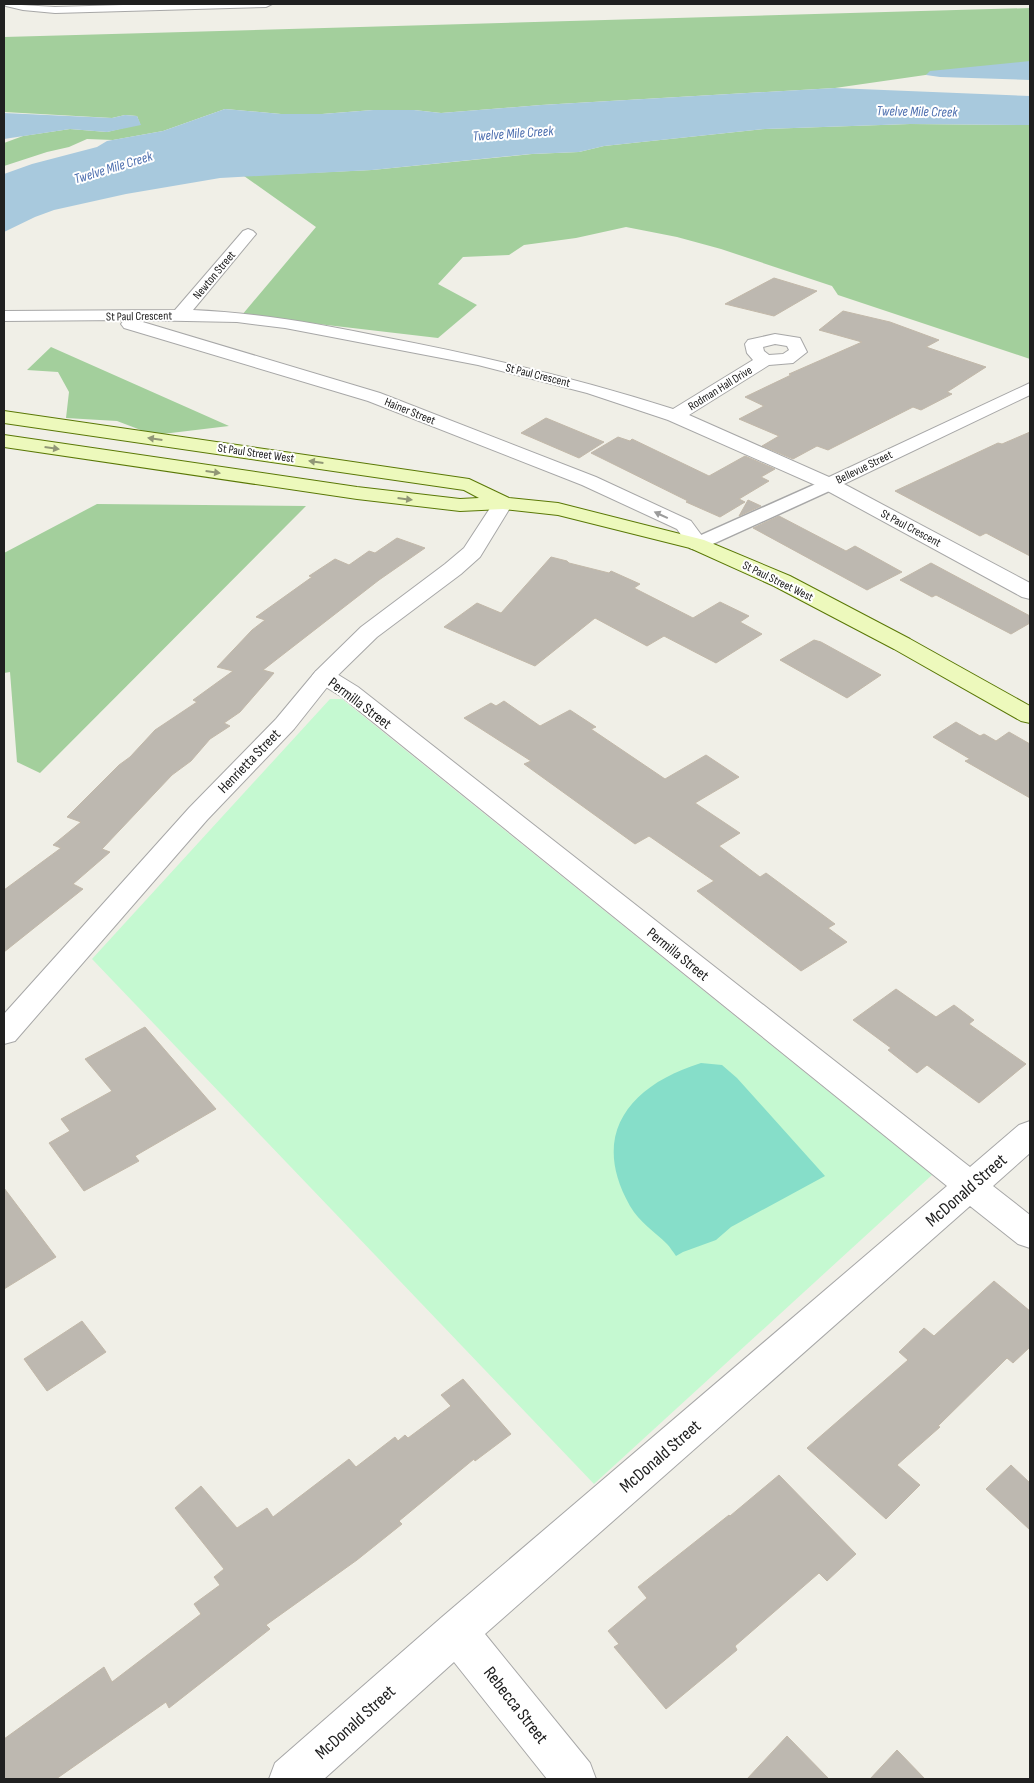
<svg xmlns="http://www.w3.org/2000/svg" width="1034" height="1783" font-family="'Sofia Sans Condensed',sans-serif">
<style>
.forest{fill:#a3cf9c}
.park{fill:#c5f9d1}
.pitch{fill:#86dec9}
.water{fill:#a8c9dd}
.building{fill:#bdb8b0;stroke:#c2b8a9}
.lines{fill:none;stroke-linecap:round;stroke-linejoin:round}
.pedestrian-casing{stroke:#a7a7a7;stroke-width:3}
.minor-casing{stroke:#a7a7a7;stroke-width:2}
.tertiary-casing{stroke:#a7a7a7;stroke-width:2}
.secondary-casing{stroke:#5a7806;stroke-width:2}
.pedestrian{fill:#fff;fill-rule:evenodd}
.minor{fill:#fff;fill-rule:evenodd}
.tertiary{fill:#fff;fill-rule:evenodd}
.secondary{fill:#edf9bc;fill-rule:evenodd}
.oneway{fill:#919776}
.oneway2{fill:#9b9b9b}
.labels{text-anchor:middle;stroke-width:4;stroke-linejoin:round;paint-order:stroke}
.far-street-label{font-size:12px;fill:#202020;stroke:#fff}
.far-water-label{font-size:14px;font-style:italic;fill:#4d6faf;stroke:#fff}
.street-label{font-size:15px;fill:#202020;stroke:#fff}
.near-street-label{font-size:18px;fill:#202020;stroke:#fff}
</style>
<rect width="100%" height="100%" fill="#f0efe7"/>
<path class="forest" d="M 1030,8 L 1030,63 L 981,67 L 835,88 L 541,105 L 441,113 L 414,110 L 373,110 L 322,114 L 281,114 L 225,109 L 163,131 L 113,140 L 87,139 L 69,147 L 47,152 L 4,166 L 4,143 L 23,136 L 70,129 L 107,132 L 140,124 L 137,116 L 125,115 L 112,118 L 4,112 L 4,37 Z
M 910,124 L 1030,125 L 1030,359 L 838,295 L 832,286 L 721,249 L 677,237 L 626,227 L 576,238 L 524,245 L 509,255 L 463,257 L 438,284 L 477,305 L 438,338 L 242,315 L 316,227 L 244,176 L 372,170 L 532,154 L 579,152 L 604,146 L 765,129 Z
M 51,347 L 229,426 L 154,435 L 117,421 L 66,418 L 69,392 L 58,372 L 27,370 Z
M 97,504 L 306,506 L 40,773 L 17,762 L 10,672 L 4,673 L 4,553 Z"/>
<path class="park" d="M 330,699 L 342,699 L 932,1175 L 594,1484 L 92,959 Z"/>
<path class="pitch" d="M 701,1063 L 722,1065 L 737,1078 L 825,1176 L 731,1227 L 716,1240 L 683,1252 L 676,1256 C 673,1252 670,1247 667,1244 C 654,1231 640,1223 630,1206 C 589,1134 630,1085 701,1063 Z"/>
<path class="water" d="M 1030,61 L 1030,80 L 940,77 L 926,75 L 930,71 Z
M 835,88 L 1030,96 L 1030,125 L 910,124 L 765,129 L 604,146 L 579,152 L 531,154 L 372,170 L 220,178 L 126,194 L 54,210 L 35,217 L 4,232 L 4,174 L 32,164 L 97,147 L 107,141 L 163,131 L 225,109 L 281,114 L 322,114 L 373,110 L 414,110 L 441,113 L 541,105 Z
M 4,113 L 112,118 L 125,115 L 137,116 L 141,125 L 107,132 L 70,129 L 4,139 Z"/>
<path class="building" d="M 774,278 L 817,291 L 774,316 L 725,304 Z
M 843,311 L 890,322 L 939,340 L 926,347 L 986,367 L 947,392 L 952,394 L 921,410 L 913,407 L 828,450 L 817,446 L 793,459 L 762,446 L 779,436 L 739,419 L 764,406 L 745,397 L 791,375 L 789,374 L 862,342 L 819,330 Z
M 546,418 L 604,442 L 579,458 L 521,433 Z
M 1030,432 L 1030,556 L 986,533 L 980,536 L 895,491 L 998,443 L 1002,444 Z
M 618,437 L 630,441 L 632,439 L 709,476 L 745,456 L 775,469 L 761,477 L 769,481 L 739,499 L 745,502 L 720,517 L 686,502 L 688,501 L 591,453 Z
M 748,500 L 761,506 L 739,516 Z
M 779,516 L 846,551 L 855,546 L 902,572 L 867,590 L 753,528 Z
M 397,538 L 425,548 L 379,580 L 263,670 L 274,673 L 240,712 L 224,723 L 230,726 L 210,739 L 191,761 L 172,775 L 102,849 L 110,852 L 73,884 L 83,889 L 4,952 L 4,890 L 61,848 L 53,845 L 81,822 L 67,817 L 119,765 L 130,757 L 155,730 L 197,702 L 193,700 L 233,671 L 217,667 L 252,630 L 265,620 L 256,617 L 312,577 L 309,576 L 335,559 L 349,565 L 369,551 L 375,553 Z
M 551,557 L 567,561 L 569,563 L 609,573 L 611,571 L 640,584 L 634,588 L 693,618 L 720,602 L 749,616 L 740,622 L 762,634 L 716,663 L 664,636 L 647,646 L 595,618 L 535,666 L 444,627 L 477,603 L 501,613 Z
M 931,563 L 1030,616 L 1030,623 L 1011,634 L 936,595 L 932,597 L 900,580 Z
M 814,640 L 821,642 L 881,675 L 847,698 L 780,660 Z
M 504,701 L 540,726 L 570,710 L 596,727 L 591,729 L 665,779 L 706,755 L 739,777 L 695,803 L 740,833 L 719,846 L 760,877 L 766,873 L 835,924 L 828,928 L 847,942 L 801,971 L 697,891 L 714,881 L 649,836 L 635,844 L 524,764 L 531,761 L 464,718 L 491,703 L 496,706 Z
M 956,722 L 980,736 L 984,734 L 996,741 L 1009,732 L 1030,744 L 1030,798 L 965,761 L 970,759 L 933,737 Z
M 896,989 L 936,1017 L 954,1005 L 974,1020 L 969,1024 L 1026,1064 L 979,1103 L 927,1065 L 917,1073 L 888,1050 L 891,1048 L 853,1020 Z
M 145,1027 L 216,1109 L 135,1156 L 139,1161 L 84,1191 L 49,1143 L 70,1131 L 61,1119 L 112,1091 L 85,1059 Z
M 4,1188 L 56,1257 L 4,1289 Z
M 994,1281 L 1030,1311 L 1030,1347 L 1013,1363 L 1007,1358 L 938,1426 L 940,1427 L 897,1465 L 920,1485 L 886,1519 L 807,1448 L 908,1360 L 899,1352 L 924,1328 L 934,1336 Z
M 82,1321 L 106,1352 L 47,1391 L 24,1359 Z
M 463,1379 L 511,1434 L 475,1461 L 474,1459 L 399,1521 L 402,1524 L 357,1560 L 266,1625 L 270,1629 L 169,1708 L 166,1702 L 56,1779 L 4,1779 L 4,1739 L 104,1667 L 112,1682 L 201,1614 L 194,1604 L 220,1585 L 214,1577 L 224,1569 L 175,1508 L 201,1486 L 237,1528 L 267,1508 L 273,1517 L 349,1459 L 356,1467 L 395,1437 L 398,1441 L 405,1435 L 408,1438 L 451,1406 L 441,1395 Z
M 1011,1465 L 1030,1483 L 1030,1530 L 986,1489 Z
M 779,1475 L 856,1554 L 827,1581 L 819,1573 L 735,1646 L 737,1650 L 666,1709 L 614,1647 L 619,1644 L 608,1631 L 647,1598 L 638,1587 L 729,1515 L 730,1516 Z
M 787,1736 L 829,1779 L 747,1779 Z
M 897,1750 L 925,1779 L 870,1779 Z"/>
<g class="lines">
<g class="pedestrian-casing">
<path id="pedestrian" d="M 829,478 L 836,480 L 839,484 L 836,488 L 704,548 L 697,550 L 690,548 L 687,544 L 690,540 Z"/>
</g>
<g class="minor-casing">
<path id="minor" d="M 4,4 L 55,7 L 157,4 L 272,4 L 266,7 L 55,13 L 23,10 L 6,6 Z
M 248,229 L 253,231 L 256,234 L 193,310 C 258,313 320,324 383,337 C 483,356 576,378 673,409 L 753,360 L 747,353 L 745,344 L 748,340 L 775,334 L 800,338 L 807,352 L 793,363 L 769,365 L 689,415 L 829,477 L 1030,383 L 1030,395 L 844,484 L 1030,583 L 1030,599 L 1022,597 L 822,488 L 668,420 L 587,393 L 478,365 L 285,328 L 237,322 L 136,320 L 380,393 L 596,477 L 691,521 L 708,544 L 704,548 L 697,550 L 690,548 L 677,529 L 582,485 L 368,401 L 124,328 L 121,324 L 124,320 L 4,321 L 4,311 L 175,310 L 243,231 ZM 775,344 L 787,346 L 789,350 L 783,354 L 769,355 L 764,351 L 763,347 Z
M 324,669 L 332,671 L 358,687 L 970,1167 L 1019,1125 L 1030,1121 L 1030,1153 L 993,1186 L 1030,1215 L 1030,1248 L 1018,1244 L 970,1206 L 485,1634 L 590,1763 L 596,1779 L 547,1779 L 454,1662 L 324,1779 L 269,1779 L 275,1763 L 442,1617 L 947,1186 L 342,697 L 316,681 L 312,676 L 316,671 Z"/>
</g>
<g class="tertiary-casing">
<path id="tertiary" d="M 503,497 L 510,499 L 513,503 L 480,557 L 461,574 L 377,637 L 332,681 L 294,729 L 207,820 L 15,1041 L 4,1044 L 4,1014 L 189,808 L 276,719 L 316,671 L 361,627 L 445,564 L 464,548 L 496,499 Z"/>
</g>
<g class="secondary-casing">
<path id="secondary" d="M 4,411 L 469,479 L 509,498 L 558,503 L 704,540 L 790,576 L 910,639 L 1030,706 L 1030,723 L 1021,721 L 894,649 L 774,586 L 690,548 L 558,515 L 503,509 L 460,511 L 357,499 L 4,447 L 4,435 L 357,487 L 460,499 L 479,498 L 464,490 L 4,423 Z"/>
</g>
<use href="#pedestrian" class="pedestrian"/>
<use href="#minor" class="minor"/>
<use href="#tertiary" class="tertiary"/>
<use href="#secondary" class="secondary"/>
</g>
<defs><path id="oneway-solid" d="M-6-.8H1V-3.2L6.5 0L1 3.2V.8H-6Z" transform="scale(1.25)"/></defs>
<g class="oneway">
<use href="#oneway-solid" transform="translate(155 439) rotate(-172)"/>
<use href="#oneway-solid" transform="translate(52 448) rotate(8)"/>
<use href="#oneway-solid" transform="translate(316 462) rotate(-172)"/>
<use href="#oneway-solid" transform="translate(213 472) rotate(8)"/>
<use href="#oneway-solid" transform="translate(405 499) rotate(7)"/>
</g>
<use class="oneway2" href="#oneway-solid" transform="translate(661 515) rotate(-155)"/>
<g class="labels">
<g class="far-street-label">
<text transform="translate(214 275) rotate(-50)" y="4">Newton Street</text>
<text transform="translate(139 316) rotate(-1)" y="4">St Paul Crescent</text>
<text transform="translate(538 375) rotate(14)" y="4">St Paul Crescent</text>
<text transform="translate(720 388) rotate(-32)" y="4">Rodman Hall Drive</text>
<text transform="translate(410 411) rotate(22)" y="4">Hainer Street</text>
<text transform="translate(256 453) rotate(8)" y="4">St Paul Street West</text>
<text transform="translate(864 467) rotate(-26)" y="4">Bellevue Street</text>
<text transform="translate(911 528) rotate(28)" y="4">St Paul Crescent</text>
<text transform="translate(778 581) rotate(26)" y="4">St Paul Street West</text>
</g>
<g class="far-water-label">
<text transform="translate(917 111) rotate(1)" y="5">Twelve Mile Creek</text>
<text transform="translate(513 133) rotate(-4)" y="5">Twelve Mile Creek</text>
<text transform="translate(113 167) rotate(-17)" y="5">Twelve Mile Creek</text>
</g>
<g class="street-label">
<text transform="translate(360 703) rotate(37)" y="5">Permilla Street</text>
<text transform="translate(249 761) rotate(-46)" y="5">Henrietta Street</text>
<text transform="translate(678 954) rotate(39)" y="5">Permilla Street</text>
</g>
<g class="near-street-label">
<text transform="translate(966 1190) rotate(-41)" y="6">McDonald Street</text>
<text transform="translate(660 1456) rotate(-41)" y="6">McDonald Street</text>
<text transform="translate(516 1705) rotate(52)" y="6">Rebecca Street</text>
<text transform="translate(355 1722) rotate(-42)" y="6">McDonald Street</text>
</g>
</g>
<rect width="1034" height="1783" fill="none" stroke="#202020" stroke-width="10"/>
</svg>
